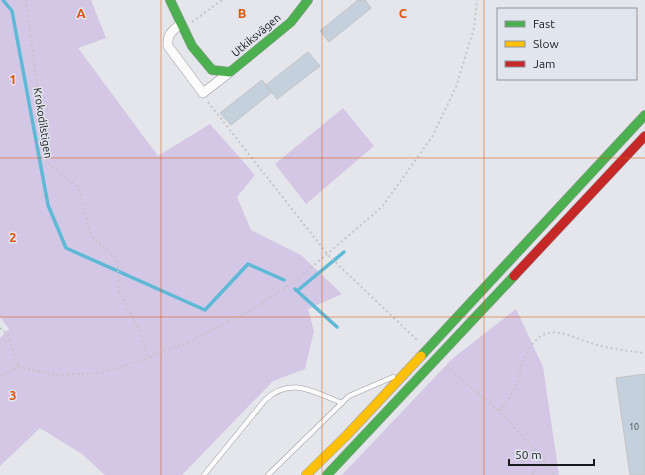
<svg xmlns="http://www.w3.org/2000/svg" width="645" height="475" font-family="Ubuntu,sans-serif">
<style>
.green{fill:#d4c6e5}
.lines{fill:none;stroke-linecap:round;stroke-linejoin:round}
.stream{stroke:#5db9d6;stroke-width:3.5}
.building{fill:#c4d1dd;stroke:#c0c2c6}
.lane-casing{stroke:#9a9ca0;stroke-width:5.5}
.street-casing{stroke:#9a9ca0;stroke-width:10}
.fast-casing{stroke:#9a9ca0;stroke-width:10}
.slow-casing{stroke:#9a9ca0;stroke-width:10}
.jam-casing{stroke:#9a9ca0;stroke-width:10}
.path{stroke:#c4c5c7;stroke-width:2;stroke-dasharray:2 3;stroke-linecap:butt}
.lane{stroke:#fbfbfc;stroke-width:4.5}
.street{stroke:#fbfbfc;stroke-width:9}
.fast{stroke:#4caf50;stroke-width:9}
.slow{stroke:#ffc107;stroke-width:9}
.jam{stroke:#c62828;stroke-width:9}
.grid{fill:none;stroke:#de560d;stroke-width:1;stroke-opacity:0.55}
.labels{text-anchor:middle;stroke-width:3;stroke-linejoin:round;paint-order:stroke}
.number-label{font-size:9px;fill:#43474c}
.street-label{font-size:11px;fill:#18191c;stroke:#e1e5ee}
.grid-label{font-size:13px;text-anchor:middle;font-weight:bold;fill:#de560d;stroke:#e1e5ee;stroke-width:3;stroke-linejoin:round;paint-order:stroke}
</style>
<rect width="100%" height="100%" fill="#e4e6eb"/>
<path class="green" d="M 0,0 L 91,0 L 106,38 L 78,48 L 158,156 L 210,124 L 255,175 L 237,197 L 251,230 L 301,255 L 342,294 L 308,309 L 314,331 L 305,369 L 273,381 L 182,475 L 105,475 L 82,454 L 40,428 L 0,466 L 0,338 L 9,329 L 0,317 Z
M 343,108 L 374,146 L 306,204 L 275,164 Z
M 516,309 L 543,367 L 559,475 L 342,475 L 452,359 Z"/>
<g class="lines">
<path class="stream" d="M 3,0 L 12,11 L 48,205 L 66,248 L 205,310 L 248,264 L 284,280
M 295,289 L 337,327
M 297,291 L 344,252"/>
</g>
<path class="building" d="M 358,0 L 365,0 L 371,8 L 329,42 L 320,31 Z
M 308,52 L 320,66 L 277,99 L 266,85 Z
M 262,80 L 272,92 L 231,125 L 220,113 Z
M 645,374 L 645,475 L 630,475 L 616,378 Z"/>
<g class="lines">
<g class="lane-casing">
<path id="lane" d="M 204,475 L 265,400 C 291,376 313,392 342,403
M 268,475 L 349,396 L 393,377"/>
</g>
<g class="street-casing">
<path id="street" d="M 181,24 C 172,31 167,34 168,46 L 203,93 L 230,72"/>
</g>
<g class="fast-casing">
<path id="fast" d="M 170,0 L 192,46 L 212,70 L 230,72 L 291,22 L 308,0
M 421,356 L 645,115
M 327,475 L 514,276"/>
</g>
<g class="slow-casing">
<path id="slow" d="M 306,475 L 347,435 L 421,356"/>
</g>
<g class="jam-casing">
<path id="jam" d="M 514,276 L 645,136"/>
</g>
<path class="path" d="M 26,0 L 47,162 L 78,187 L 91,236 L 117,259 L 119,292 L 139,329 L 148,358
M 192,22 L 222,0
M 208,102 L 328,255 L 417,340
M 0,328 L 7,334 L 19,367
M 447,367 L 499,411 L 543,459 L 554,475
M 0,376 L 19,367 L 54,375 L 100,373 L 148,358 L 189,342 L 251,310 L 299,278 L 382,207 L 432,137 L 456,87 L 474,28 L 477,0
M 499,411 C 507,401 514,392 518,380 C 521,372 521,364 525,356 C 545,317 565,336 597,345 C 613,349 629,351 645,353
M 532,475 L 543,459"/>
<use href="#lane" class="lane"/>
<use href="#street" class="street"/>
<use href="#fast" class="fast"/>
<use href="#slow" class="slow"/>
<use href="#jam" class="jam"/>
</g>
<path class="grid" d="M 161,0 L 161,475M 322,0 L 322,475M 484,0 L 484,475M 0,158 L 645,158M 0,317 L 645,317"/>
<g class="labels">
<g class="number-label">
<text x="634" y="430">10</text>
</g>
<g class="street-label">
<text transform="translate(256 35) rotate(-40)" y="4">Utkiksvägen</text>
<text transform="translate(43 123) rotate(81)" y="4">Krokodilstigen</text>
</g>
</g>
<g class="grid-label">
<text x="81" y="18">A</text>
<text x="242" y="18">B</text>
<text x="403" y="18">C</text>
<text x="13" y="84">1</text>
<text x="13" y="242">2</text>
<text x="13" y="400">3</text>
</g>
<rect x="497" y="8" width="140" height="72" fill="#e1e5ee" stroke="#91939a"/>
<rect x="505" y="21" width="20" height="6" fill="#4caf50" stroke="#91939a"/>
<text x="533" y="28" font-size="12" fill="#18191c">Fast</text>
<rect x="505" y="41" width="20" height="6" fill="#ffc107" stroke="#91939a"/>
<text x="533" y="48" font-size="12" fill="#18191c">Slow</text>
<rect x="505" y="61" width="20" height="6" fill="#c62828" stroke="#91939a"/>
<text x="533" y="68" font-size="12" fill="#18191c">Jam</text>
<path d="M509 459v6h85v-6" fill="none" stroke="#18191c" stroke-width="2"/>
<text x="515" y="459" font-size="12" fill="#18191c" stroke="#e1e5ee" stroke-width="3" paint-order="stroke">50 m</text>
</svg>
